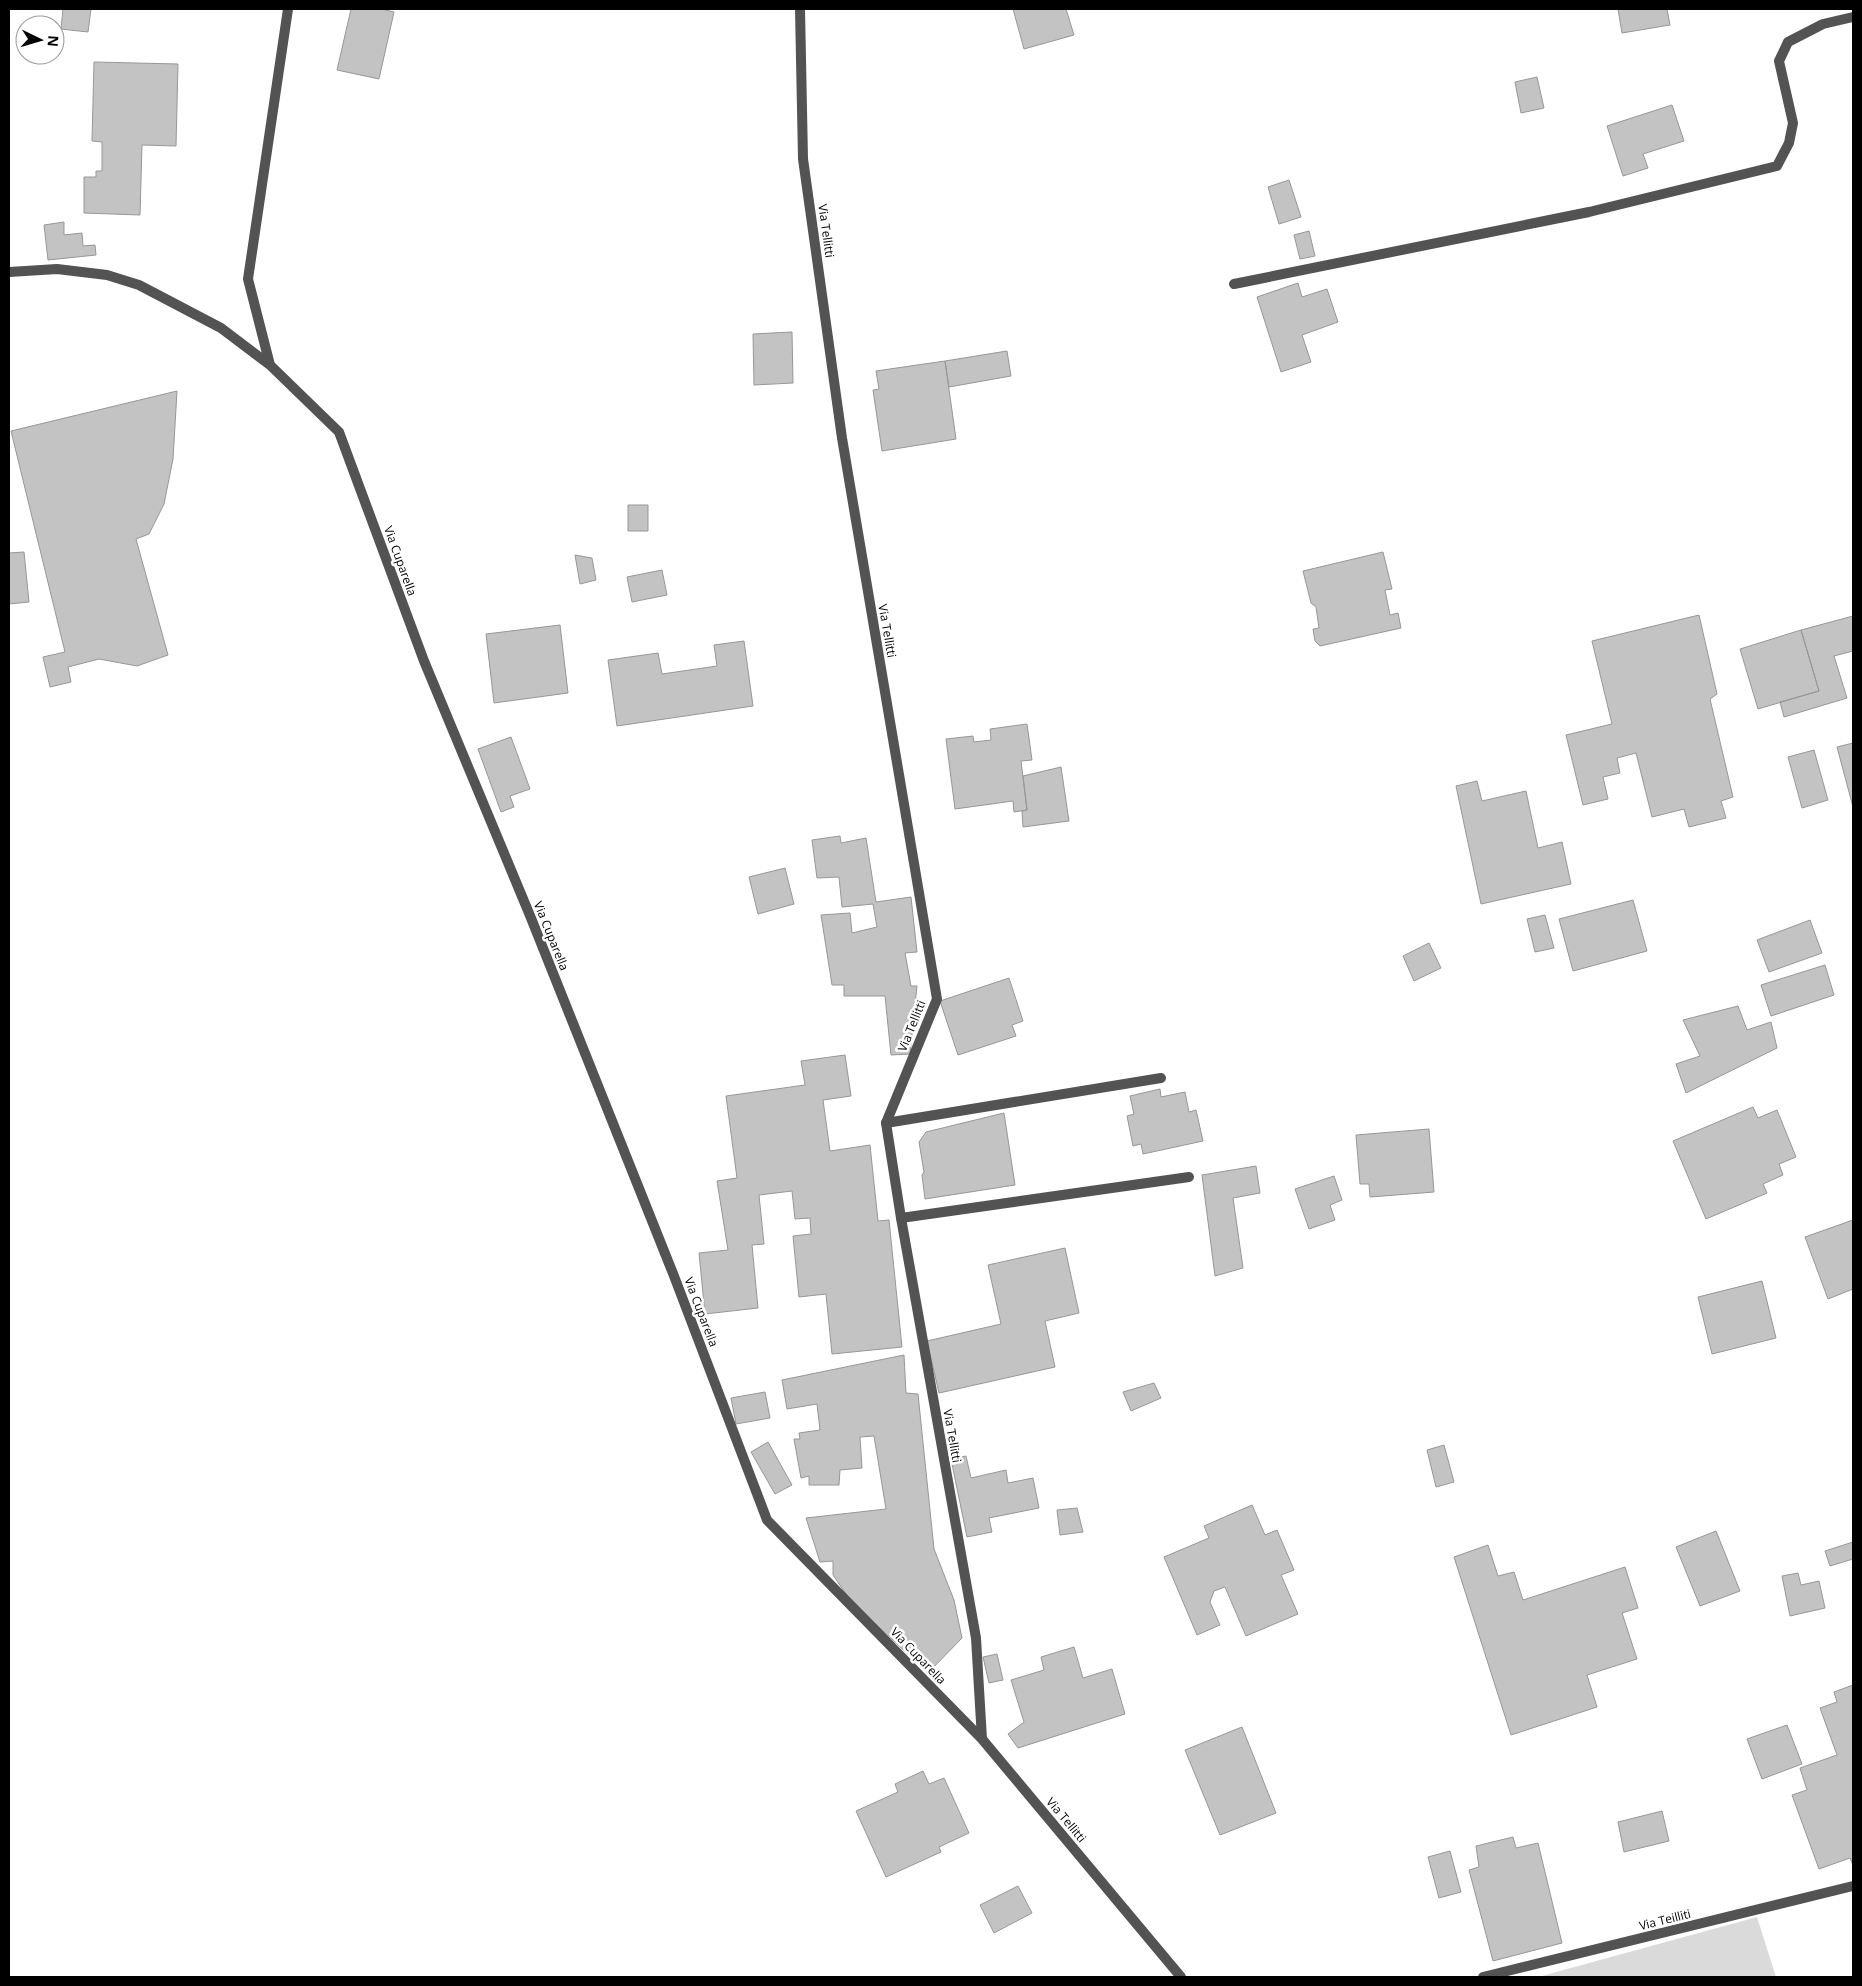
<svg xmlns="http://www.w3.org/2000/svg" width="1862" height="1986" font-family="'Open Sans',sans-serif">
<style>
.green{fill:#dadada}
.building{fill:#c3c3c3;stroke:#979797}
.lines{fill:none;stroke-linecap:round;stroke-linejoin:round}
.lane{stroke:#535353;stroke-width:10}
.street{stroke:#535353;stroke-width:10}
.labels{text-anchor:middle;stroke-width:5;stroke-linejoin:round;paint-order:stroke}
.street-label{font-size:12px;fill:#000;stroke:#fff}
</style>
<rect width="100%" height="100%" fill="#fff"/>
<path class="green" d="M 1757,1917 L 1776,1977 L 1538,1977 Z"/>
<path class="building" d="M 63,9 L 91,9 L 88,32 L 61,29 Z
M 351,9 L 381,9 L 394,12 L 379,79 L 337,70 Z
M 1013,9 L 1066,9 L 1074,35 L 1024,49 Z
M 1618,9 L 1667,9 L 1670,25 L 1622,33 Z
M 94,62 L 178,64 L 176,146 L 142,145 L 140,215 L 84,213 L 84,177 L 96,177 L 96,171 L 102,171 L 102,142 L 92,141 Z
M 1537,77 L 1544,108 L 1521,113 L 1515,82 Z
M 1672,105 L 1684,141 L 1643,154 L 1648,168 L 1623,176 L 1607,126 Z
M 1289,180 L 1301,217 L 1279,224 L 1268,187 Z
M 64,222 L 64,235 L 82,233 L 83,246 L 95,245 L 96,255 L 48,260 L 44,225 Z
M 1309,231 L 1315,256 L 1300,259 L 1294,235 Z
M 1298,283 L 1302,297 L 1327,289 L 1338,322 L 1302,335 L 1311,362 L 1281,372 L 1257,297 Z
M 792,332 L 793,383 L 754,385 L 753,334 Z
M 1007,351 L 1011,376 L 949,387 L 945,361 Z
M 945,361 L 956,439 L 882,451 L 873,390 L 879,389 L 876,371 Z
M 177,391 L 173,459 L 164,504 L 149,534 L 136,539 L 168,655 L 137,666 L 99,659 L 68,667 L 71,682 L 50,687 L 43,657 L 65,652 L 11,431 Z
M 628,505 L 648,505 L 648,531 L 628,531 Z
M 24,552 L 29,602 L 9,604 L 9,553 Z
M 1383,552 L 1392,589 L 1385,590 L 1390,615 L 1398,613 L 1401,628 L 1320,646 L 1315,641 L 1313,629 L 1319,628 L 1316,607 L 1311,603 L 1303,571 Z
M 575,555 L 592,558 L 596,580 L 580,584 Z
M 662,570 L 667,595 L 632,602 L 627,577 Z
M 1699,615 L 1717,694 L 1710,699 L 1733,797 L 1721,801 L 1726,818 L 1689,827 L 1684,809 L 1652,817 L 1636,753 L 1617,758 L 1620,773 L 1603,777 L 1608,799 L 1583,805 L 1566,735 L 1612,724 L 1592,641 Z
M 1853,616 L 1853,651 L 1834,656 L 1847,698 L 1784,717 L 1780,702 L 1819,691 L 1801,630 Z
M 560,625 L 568,693 L 494,703 L 486,634 Z
M 1801,630 L 1819,691 L 1758,709 L 1740,649 Z
M 744,641 L 753,706 L 617,726 L 608,660 L 658,653 L 662,674 L 717,666 L 714,645 Z
M 1027,724 L 1032,760 L 1021,761 L 1027,810 L 1014,812 L 1013,801 L 955,809 L 946,739 L 973,736 L 974,742 L 991,740 L 990,729 Z
M 511,737 L 530,789 L 510,796 L 514,807 L 501,812 L 478,749 Z
M 1853,743 L 1853,807 L 1837,747 Z
M 1814,750 L 1828,800 L 1802,808 L 1788,757 Z
M 1061,767 L 1069,821 L 1023,827 L 1022,811 L 1027,810 L 1023,776 Z
M 1477,781 L 1482,801 L 1526,791 L 1538,848 L 1562,842 L 1571,884 L 1481,904 L 1456,786 Z
M 840,836 L 841,843 L 866,838 L 876,902 L 911,897 L 917,952 L 905,953 L 911,986 L 917,986 L 910,1054 L 891,1055 L 885,996 L 844,996 L 844,985 L 832,985 L 821,915 L 850,913 L 852,933 L 877,927 L 873,904 L 842,907 L 839,877 L 817,878 L 812,840 Z
M 785,868 L 794,904 L 758,914 L 749,877 Z
M 1633,900 L 1647,951 L 1573,971 L 1559,919 Z
M 1545,915 L 1554,948 L 1535,952 L 1527,919 Z
M 1810,920 L 1822,953 L 1769,972 L 1757,940 Z
M 1429,943 L 1441,968 L 1414,981 L 1403,956 Z
M 1825,965 L 1834,995 L 1771,1016 L 1761,985 Z
M 1009,978 L 1023,1021 L 1012,1025 L 1016,1036 L 958,1055 L 940,1001 Z
M 1738,1006 L 1747,1030 L 1771,1022 L 1777,1048 L 1686,1093 L 1676,1064 L 1700,1056 L 1683,1020 Z
M 845,1055 L 851,1096 L 823,1100 L 830,1151 L 870,1145 L 878,1221 L 889,1220 L 902,1347 L 832,1354 L 826,1294 L 799,1297 L 793,1236 L 811,1234 L 810,1218 L 795,1219 L 792,1191 L 759,1195 L 764,1244 L 752,1245 L 758,1308 L 705,1314 L 699,1253 L 728,1250 L 717,1181 L 737,1178 L 726,1096 L 805,1085 L 801,1061 Z
M 1160,1089 L 1161,1097 L 1185,1092 L 1189,1112 L 1196,1110 L 1203,1141 L 1143,1154 L 1141,1144 L 1133,1146 L 1127,1116 L 1134,1114 L 1130,1096 Z
M 1753,1107 L 1758,1118 L 1777,1110 L 1796,1157 L 1779,1164 L 1783,1175 L 1763,1184 L 1767,1193 L 1706,1219 L 1673,1141 Z
M 1004,1113 L 1015,1185 L 925,1199 L 922,1175 L 924,1172 L 919,1142 L 926,1132 Z
M 1429,1129 L 1434,1192 L 1370,1197 L 1369,1184 L 1360,1184 L 1356,1135 Z
M 1256,1166 L 1260,1193 L 1233,1198 L 1243,1268 L 1215,1276 L 1202,1175 Z
M 1334,1176 L 1342,1200 L 1330,1205 L 1335,1220 L 1309,1229 L 1295,1189 Z
M 1853,1220 L 1853,1289 L 1828,1299 L 1805,1237 Z
M 1065,1248 L 1079,1313 L 1045,1321 L 1055,1367 L 939,1393 L 927,1341 L 1001,1324 L 988,1265 Z
M 1762,1281 L 1776,1338 L 1712,1354 L 1698,1297 Z
M 904,1355 L 906,1393 L 918,1394 L 934,1549 L 954,1600 L 962,1638 L 928,1673 L 850,1600 L 833,1575 L 833,1561 L 820,1562 L 806,1518 L 886,1509 L 874,1436 L 860,1437 L 862,1468 L 840,1470 L 839,1485 L 809,1485 L 809,1476 L 801,1478 L 794,1439 L 800,1439 L 799,1433 L 820,1430 L 817,1404 L 787,1409 L 782,1380 Z
M 1154,1383 L 1161,1398 L 1131,1411 L 1123,1392 Z
M 765,1392 L 770,1418 L 736,1424 L 731,1398 Z
M 768,1442 L 792,1485 L 775,1494 L 751,1452 Z
M 1444,1445 L 1454,1482 L 1436,1487 L 1427,1450 Z
M 966,1456 L 971,1478 L 1006,1470 L 1008,1483 L 1033,1478 L 1039,1508 L 989,1518 L 992,1532 L 967,1537 L 951,1459 Z
M 1252,1505 L 1265,1535 L 1277,1530 L 1294,1570 L 1281,1575 L 1298,1614 L 1246,1636 L 1225,1587 L 1214,1591 L 1210,1602 L 1220,1625 L 1197,1635 L 1164,1557 L 1209,1538 L 1204,1526 Z
M 1077,1508 L 1083,1532 L 1060,1535 L 1057,1510 Z
M 1716,1531 L 1740,1591 L 1700,1606 L 1676,1547 Z
M 1853,1542 L 1853,1559 L 1830,1566 L 1825,1551 Z
M 1488,1545 L 1498,1576 L 1514,1572 L 1523,1600 L 1625,1567 L 1638,1608 L 1622,1613 L 1637,1659 L 1587,1675 L 1597,1707 L 1511,1735 L 1454,1557 Z
M 1798,1573 L 1801,1585 L 1819,1581 L 1825,1608 L 1790,1616 L 1782,1576 Z
M 1074,1647 L 1083,1678 L 1112,1669 L 1125,1714 L 1018,1748 L 1008,1734 L 1024,1722 L 1011,1680 L 1044,1670 L 1041,1657 Z
M 997,1654 L 1003,1680 L 989,1683 L 983,1657 Z
M 1853,1685 L 1853,1865 L 1850,1858 L 1819,1869 L 1792,1795 L 1807,1790 L 1800,1768 L 1837,1755 L 1820,1708 L 1837,1702 L 1834,1692 Z
M 1787,1725 L 1802,1764 L 1762,1779 L 1747,1739 Z
M 1242,1727 L 1276,1813 L 1220,1835 L 1185,1750 Z
M 923,1771 L 929,1784 L 944,1778 L 969,1833 L 939,1847 L 941,1852 L 886,1877 L 856,1811 L 898,1792 L 895,1784 Z
M 1662,1811 L 1669,1841 L 1624,1852 L 1618,1822 Z
M 1513,1837 L 1516,1848 L 1538,1843 L 1562,1943 L 1493,1961 L 1469,1870 L 1479,1867 L 1476,1846 Z
M 1450,1851 L 1461,1892 L 1439,1898 L 1428,1857 Z
M 1018,1886 L 1032,1913 L 994,1933 L 980,1905 Z"/>
<g class="lines">
<path class="lane" d="M 1234,284 L 1589,212 L 1777,166 L 1789,143 L 1793,123 L 1779,61 L 1788,42 L 1823,24 L 1853,17
M 886,1123 L 1161,1078
M 901,1218 L 1189,1177"/>
<path class="street" d="M 800,9 L 803,159 L 842,438 L 937,999 L 886,1123 L 901,1218 L 976,1638 L 982,1739
M 9,272 L 57,269 L 107,275 L 139,285 L 221,328 L 270,365 L 339,432 L 424,661 L 531,918 L 674,1276 L 767,1520 L 982,1739 L 1181,1977
M 270,365 L 248,279 L 288,9
M 1483,1977 L 1853,1886"/>
</g>
<g class="labels">
<g class="street-label">
<text transform="translate(826 231) rotate(82)" y="4">Via Tellitti</text>
<text transform="translate(400 561) rotate(70)" y="4">Via Cuparella</text>
<text transform="translate(887 631) rotate(80)" y="4">Via Tellitti</text>
<text transform="translate(551 936) rotate(68)" y="4">Via Cuparella</text>
<text transform="translate(912 1026) rotate(-68)" y="4">Via Tellitti</text>
<text transform="translate(701 1312) rotate(69)" y="4">Via Cuparella</text>
<text transform="translate(952 1436) rotate(80)" y="4">Via Tellitti</text>
<text transform="translate(918 1656) rotate(46)" y="4">Via Cuparella</text>
<text transform="translate(1066 1820) rotate(50)" y="4">Via Tellitti</text>
<text transform="translate(1665 1920) rotate(-14)" y="4">Via Teilliti</text>
</g>
</g>
<rect width="1862" height="1986" fill="none" stroke="#000000" stroke-width="20"/>
<g transform="translate(40 40) rotate(95)"><circle r="24" fill="#ffffff" stroke="#999999"/>
<path d="M0-4L9 19L0 12L-9 19Z" fill="#000000"/>
<text y="-8" font-size="14" font-weight="bold" text-anchor="middle" fill="#000000">N</text>
</g>
</svg>
